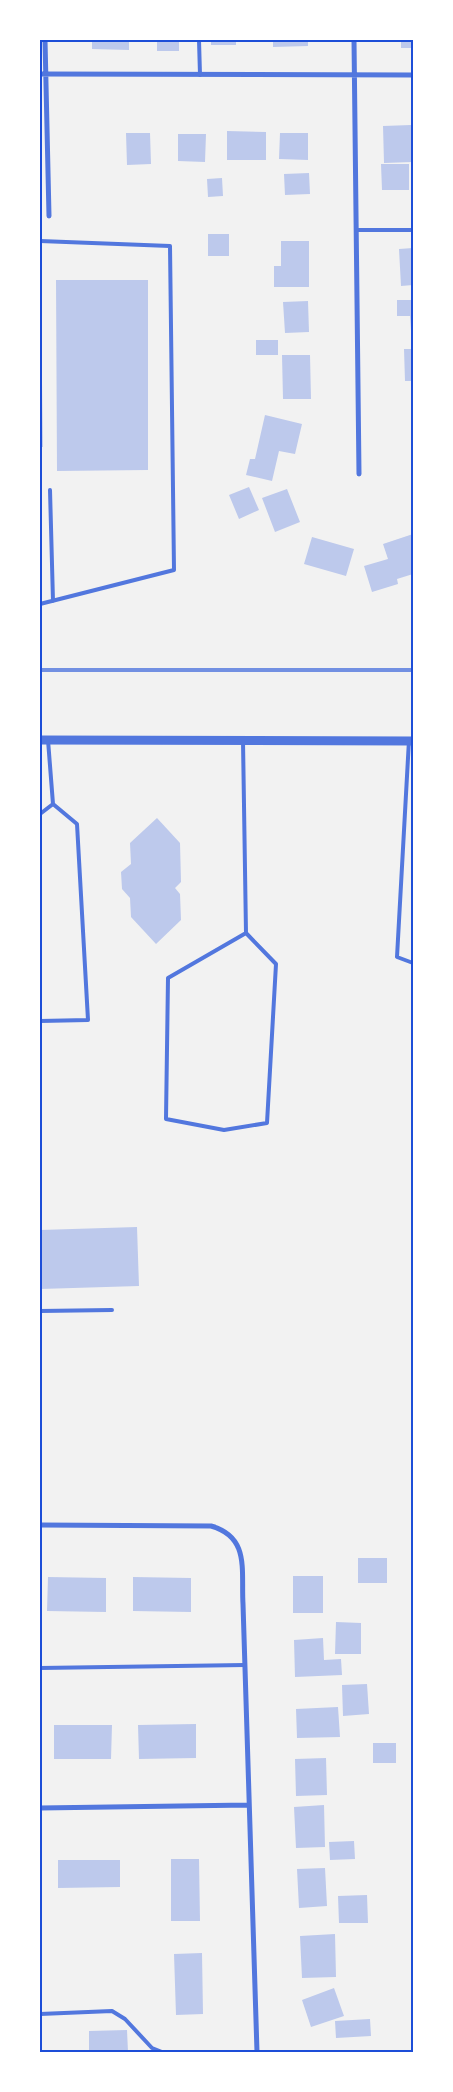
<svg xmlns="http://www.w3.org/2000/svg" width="453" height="2092" font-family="'Archivo Narrow',sans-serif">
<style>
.building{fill:#bdc9ec}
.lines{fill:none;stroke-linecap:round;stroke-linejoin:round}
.service{stroke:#5277de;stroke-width:4}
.minor{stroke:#5277de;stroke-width:5}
.tertiary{stroke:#5277de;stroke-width:9}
.rail{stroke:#7290e2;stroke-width:4}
.neatline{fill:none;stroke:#1d4ed8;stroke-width:2}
</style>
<rect width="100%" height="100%" fill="#f2f2f2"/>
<path class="building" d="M 92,40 L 129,40 L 129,50 L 92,49 Z
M 157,40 L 179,40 L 179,51 L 157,51 Z
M 211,40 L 236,40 L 236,45 L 211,45 Z
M 273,40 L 308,40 L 308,46 L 273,47 Z
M 401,40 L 413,40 L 413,48 L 401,48 Z
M 411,125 L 412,162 L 384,163 L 383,126 Z
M 227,131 L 266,132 L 266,160 L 227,160 Z
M 126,133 L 150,133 L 151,164 L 127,165 Z
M 280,133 L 308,133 L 308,160 L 279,159 Z
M 178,134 L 206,134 L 205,162 L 178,161 Z
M 381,164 L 409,164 L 409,190 L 382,190 Z
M 309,173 L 310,194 L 285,195 L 284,174 Z
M 222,178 L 223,196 L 208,197 L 207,179 Z
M 208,234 L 229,234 L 229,256 L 208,256 Z
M 281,241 L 309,241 L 309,287 L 274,287 L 274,266 L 281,266 Z
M 413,248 L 413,285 L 401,286 L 399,249 Z
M 40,255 L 43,447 L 40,447 Z
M 56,280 L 148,280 L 148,470 L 57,471 Z
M 397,300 L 413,300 L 413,331 L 411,331 L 410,316 L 397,316 Z
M 308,301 L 309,332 L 285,333 L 283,302 Z
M 256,340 L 278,340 L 278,355 L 256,355 Z
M 404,349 L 413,349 L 413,381 L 405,381 Z
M 282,355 L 310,355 L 311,399 L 283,399 Z
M 265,415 L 302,424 L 295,454 L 279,451 L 272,481 L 246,475 L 250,459 L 255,459 Z
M 249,487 L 259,510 L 239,519 L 229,495 Z
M 287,489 L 300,522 L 275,532 L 262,498 Z
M 413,534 L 413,574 L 397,579 L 398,584 L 372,592 L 364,566 L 388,559 L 383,544 Z
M 312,537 L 354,549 L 346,576 L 304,564 Z
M 157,818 L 180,843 L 181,882 L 175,888 L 180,894 L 181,920 L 156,944 L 131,917 L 130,898 L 122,889 L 121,872 L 131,864 L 130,843 Z
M 137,1227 L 139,1286 L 40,1289 L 40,1230 Z
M 358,1558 L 387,1558 L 387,1583 L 358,1583 Z
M 293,1576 L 323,1576 L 323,1613 L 293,1613 Z
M 48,1577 L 106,1578 L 106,1612 L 47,1611 Z
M 133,1577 L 191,1578 L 191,1612 L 133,1611 Z
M 336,1622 L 361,1623 L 361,1654 L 335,1654 Z
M 323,1638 L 324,1660 L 341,1659 L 342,1675 L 295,1677 L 294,1640 Z
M 367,1684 L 369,1714 L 343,1716 L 342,1685 Z
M 338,1707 L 340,1737 L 297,1738 L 296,1709 Z
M 196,1724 L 196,1758 L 139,1759 L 138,1725 Z
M 54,1725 L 112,1725 L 111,1759 L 54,1759 Z
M 373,1743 L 396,1743 L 396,1763 L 373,1763 Z
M 326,1758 L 327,1795 L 296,1796 L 295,1759 Z
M 324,1805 L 325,1847 L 296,1848 L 294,1807 Z
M 354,1841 L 355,1859 L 330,1860 L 329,1842 Z
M 171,1859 L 199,1859 L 200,1921 L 171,1921 Z
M 58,1860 L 120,1860 L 120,1887 L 58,1888 Z
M 325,1868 L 327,1906 L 299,1908 L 297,1869 Z
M 367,1895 L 368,1923 L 339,1923 L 338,1896 Z
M 335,1934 L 336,1977 L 302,1978 L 300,1936 Z
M 202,1953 L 203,2014 L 176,2015 L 174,1954 Z
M 334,1988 L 344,2016 L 311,2027 L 302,2000 Z
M 370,2019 L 371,2036 L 336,2038 L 335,2021 Z
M 127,2030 L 128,2052 L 89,2052 L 89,2031 Z"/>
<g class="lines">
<path class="service" d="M 199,40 L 200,75
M 356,230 L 413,230
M 40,241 L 170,246 L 174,570 L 40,604
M 50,490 L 53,601
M 409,740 L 397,957 L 413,963
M 243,741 L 246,933 L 276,964 L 267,1123 L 224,1130 L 166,1119 L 168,978 L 246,933
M 40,814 L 53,804
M 40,1021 L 88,1020 L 77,824 L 53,804 L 48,740
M 40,1311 L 112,1310
M 40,1668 L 245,1665
M 40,2014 L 112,2011 L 125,2019 L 152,2048 L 162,2052"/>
<path class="minor" d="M 45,40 L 49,216
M 354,40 L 359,474
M 40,74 L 413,75
M 40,1525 L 211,1526 C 250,1537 241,1570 243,1604 L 257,2052
M 40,1808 L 249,1805"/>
<path class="tertiary" d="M 40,740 L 413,741"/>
<path class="rail" d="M 40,670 L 413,670"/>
</g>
<rect width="453" height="2092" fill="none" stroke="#ffffff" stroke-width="82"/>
<rect x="41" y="41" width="371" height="2010" class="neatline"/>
</svg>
